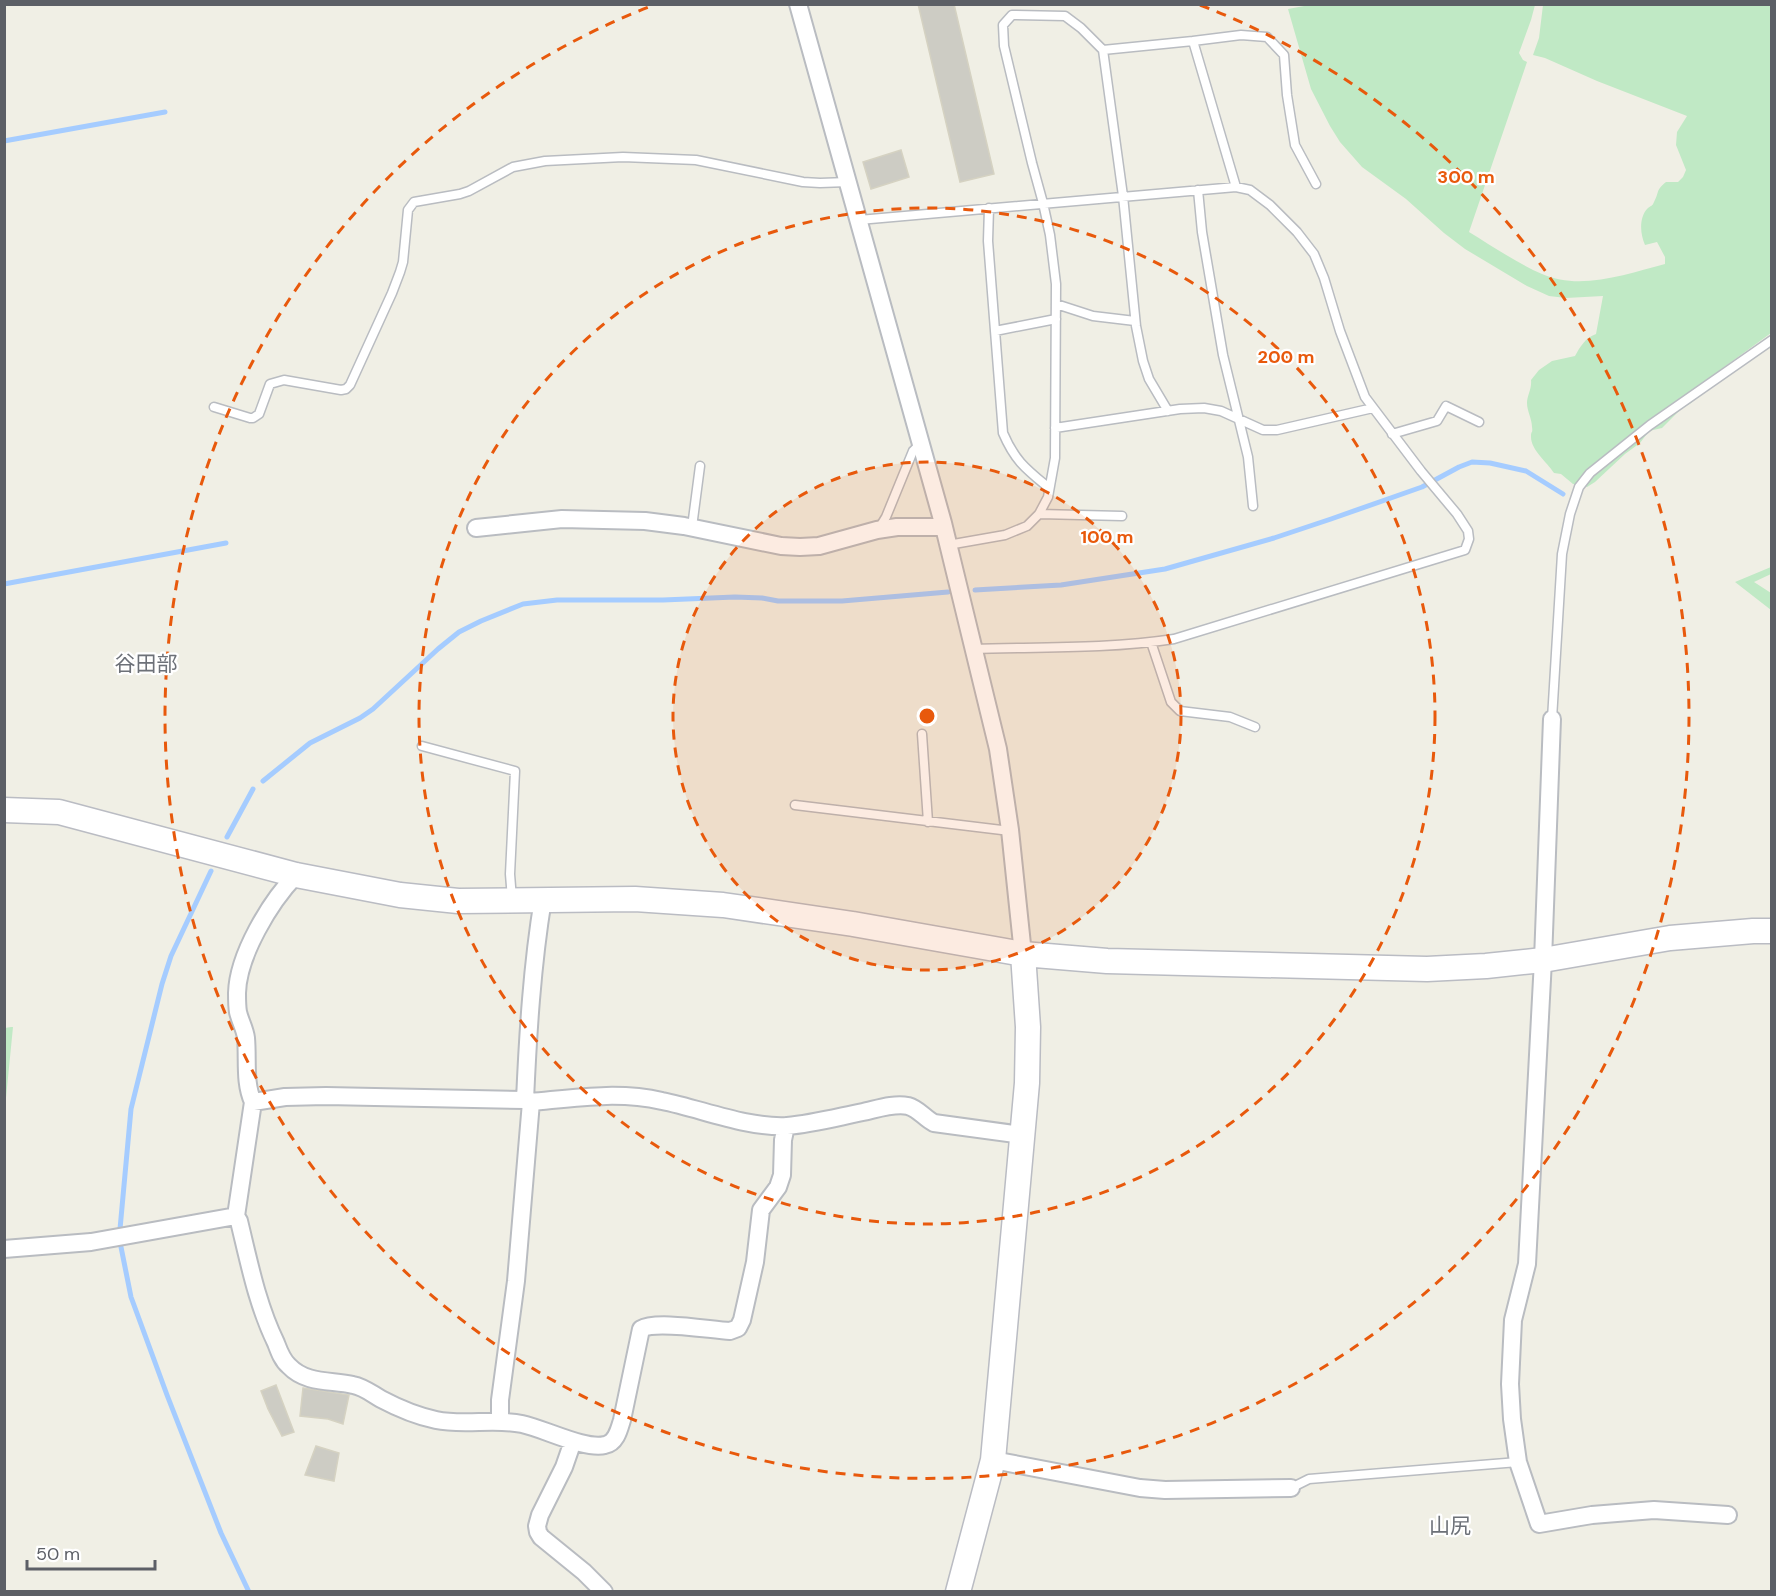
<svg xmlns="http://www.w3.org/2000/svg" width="1776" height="1596" font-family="'DM Sans','Noto Sans JP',sans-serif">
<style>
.green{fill:#c0e9c5}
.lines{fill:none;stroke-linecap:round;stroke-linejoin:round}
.stream{stroke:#a5ccff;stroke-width:5}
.building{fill:#cdccc4;stroke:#d5d2c2;stroke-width:1.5}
.lane-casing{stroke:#b9bcc1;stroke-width:11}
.street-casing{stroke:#b9bcc1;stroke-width:20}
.secondary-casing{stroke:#babcc3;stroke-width:27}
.lane{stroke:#fff;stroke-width:8}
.street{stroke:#fff;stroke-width:16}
.secondary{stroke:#fff;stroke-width:24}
.ring{fill:none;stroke:#e8590c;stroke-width:3;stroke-dasharray:10 8}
.labels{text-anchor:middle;stroke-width:4.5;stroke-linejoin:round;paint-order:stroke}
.quarter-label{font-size:21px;fill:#6d7178;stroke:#fff}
.centre{fill:#e8590c;stroke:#fff;stroke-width:3}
.ring-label{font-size:18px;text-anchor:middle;font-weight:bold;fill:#e8590c;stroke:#fff;stroke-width:4.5;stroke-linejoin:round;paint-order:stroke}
</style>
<rect width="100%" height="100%" fill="#f0efe5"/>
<path class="green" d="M 1315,4 L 1535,5 L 1531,20 L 1519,53 L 1523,60 L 1527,62 L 1469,232 C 1492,246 1517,263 1542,274 C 1580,291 1627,274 1665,264 L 1665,257 L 1657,242 L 1645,245 C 1640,234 1639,218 1647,209 C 1651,205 1652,207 1654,202 C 1660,191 1655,191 1666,182 L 1678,182 L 1683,177 L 1686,170 L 1676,145 L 1677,132 L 1687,116 L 1597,81 L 1545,58 L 1533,55 L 1539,38 L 1543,5 L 1771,5 L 1771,333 L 1705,381 L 1702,392 L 1691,403 L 1681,409 L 1662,428 L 1649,431 L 1640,443 L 1625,454 L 1595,482 L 1587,487 L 1573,484 L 1561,474 L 1554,473 C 1547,462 1531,450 1531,437 C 1531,430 1533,434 1532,427 C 1532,419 1527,411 1527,403 C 1527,395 1532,389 1531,380 L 1539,370 L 1552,361 L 1575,356 C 1580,347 1585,338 1596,334 L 1603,296 L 1566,298 L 1549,296 L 1527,286 L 1465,249 L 1444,233 L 1406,199 L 1362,167 L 1340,142 L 1330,126 L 1311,89 L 1288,9 Z
M 1771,567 L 1771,574 L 1754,582 L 1771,593 L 1771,610 L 1735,582 Z
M 11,1027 L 13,1027 L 5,1108 L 5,1028 Z"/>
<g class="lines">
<path class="stream" d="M 4,141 L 165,112
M 4,584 L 226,543
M 975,590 L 1061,585 L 1165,569 L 1274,538 L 1331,519 L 1422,487 L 1459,467 L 1472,462 L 1490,463 L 1526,471 L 1563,494
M 263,781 L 310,743 L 360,718 L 373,709 L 438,649 L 459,632 L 481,621 L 523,604 L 557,600 L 663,600 L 735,597 L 762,598 L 778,601 L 842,601 L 948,592
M 227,837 L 253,789
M 120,1229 L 131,1109 L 162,984 L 171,956 L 211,871
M 121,1247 L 131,1297 L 167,1395 L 221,1533 L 249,1592"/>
</g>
<path class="building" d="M 918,4 L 954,4 L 994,174 L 960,182 Z
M 901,150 L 909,177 L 871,189 L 863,162 Z
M 276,1385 L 294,1432 L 282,1436 L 268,1409 L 261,1391 Z
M 303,1388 L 349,1395 L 343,1424 L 328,1419 L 300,1416 Z
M 316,1446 L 339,1453 L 334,1481 L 305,1475 Z"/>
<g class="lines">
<g class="lane-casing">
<path id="lane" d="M 1236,187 L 1193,41 L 1241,35 L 1267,37 L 1284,55 L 1287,95 L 1295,145 L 1316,184
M 1198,190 L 1202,232 L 1223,355 L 1248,457 L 1253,506
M 989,208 L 988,241 L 1003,433 C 1015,461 1026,469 1049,488
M 859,220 L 1236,187 L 1250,190 L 1270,205 L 1297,232 L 1314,254 L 1324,278 L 1340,331 L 1365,397 L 1421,471 L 1457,514 L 1468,531 L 1469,539 L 1465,550 L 1174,639 C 1108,649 1040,647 973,649
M 1056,304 L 1093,316 L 1135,321
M 995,331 L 1056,319
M 214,407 L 250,418 L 253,418 L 259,414 L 270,384 L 284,380 L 341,390 L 346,389 L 350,385 L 392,293 L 400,272 L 403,262 L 408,210 L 414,202 L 460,194 L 469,191 L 513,167 L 545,161 L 623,157 L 696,160 L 803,182 L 820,183 L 848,182
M 1168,411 L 1149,379 L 1143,361 L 1136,326 L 1123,196 L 1103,50 L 1193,41
M 1055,428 L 1180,409 L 1204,408 L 1221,411 L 1263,430 L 1277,430 L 1373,408
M 1392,434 L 1437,421 L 1446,406 L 1479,422
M 1039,514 L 1122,516
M 692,527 L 700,466
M 878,530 L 886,517 L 913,451 L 921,443
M 948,545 L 1005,535 L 1027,526 L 1039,514 L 1048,497 L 1055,458 L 1056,284 L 1050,235 L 1043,203 L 1032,163 L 1004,46 L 1003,25 L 1012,15 L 1065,16 L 1081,28 L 1103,50
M 1151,642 L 1171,702 L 1180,711 L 1230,717 L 1255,727
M 1552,719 L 1562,554 L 1570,514 L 1579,487 L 1590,473 L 1650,425 L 1772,340
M 922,734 L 928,822
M 422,746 L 515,771 L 510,874 L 512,899
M 795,805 L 1010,831
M 1291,1488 L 1309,1479 L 1518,1462"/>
</g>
<g class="street-casing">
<path id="street" d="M 798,4 L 943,523 L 998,749 L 1010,830 L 1023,954
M 476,528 L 562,519 L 645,521 L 684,526 L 781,546 L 800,547 L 819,546 L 877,530 L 897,527 L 944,527
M 1552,719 L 1543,960 L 1527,1264 L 1513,1320 L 1510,1384 L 1512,1419 L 1518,1462 L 1539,1524 L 1592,1515 L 1654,1510 L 1728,1515
M 296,875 C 270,902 238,955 237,993 C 237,999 237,1006 238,1012 C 240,1021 245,1029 246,1038 C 248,1060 244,1082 253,1102 L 236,1216 L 239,1221 C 249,1262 257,1304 276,1343 C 279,1351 282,1360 289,1366 C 306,1384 331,1380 353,1385 C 364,1387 372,1394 381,1399 C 398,1408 417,1416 436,1420 C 464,1426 494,1418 522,1424 C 545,1429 585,1450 605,1445 C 616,1443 619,1430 622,1420 L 641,1329 C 656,1320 710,1330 730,1331 L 738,1328 L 742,1320 L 755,1262 L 761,1210 L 778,1187 L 782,1175 L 783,1140 L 786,1126
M 525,1100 C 528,1033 532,966 543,899
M 253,1102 L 285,1097 L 326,1096 L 525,1100 L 531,1102 C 575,1098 618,1091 662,1101 C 702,1109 746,1128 787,1126 C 812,1124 838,1117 863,1112 C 877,1109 894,1103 908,1106 C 919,1109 924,1118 934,1123 L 1022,1135
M 4,1249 L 91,1242 L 236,1216
M 500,1421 L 500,1400 L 516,1281 L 531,1102
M 573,1441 L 564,1467 L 540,1515 L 537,1526 L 538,1532 L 541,1537 L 584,1572 L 604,1592
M 993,1460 L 1140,1488 L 1165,1490 L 1291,1488"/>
</g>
<g class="secondary-casing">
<path id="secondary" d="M 4,810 L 59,812 L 296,875 L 400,895 L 458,901 L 635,899 L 723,905 L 853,924 L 1023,954 L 1107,961 L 1427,969 L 1486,966 L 1543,960 L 1670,938 L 1753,931 L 1772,931
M 958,1592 L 993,1460 L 1027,1083 L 1028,1027 L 1023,954"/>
</g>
<use href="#lane" class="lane"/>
<use href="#street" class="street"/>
<use href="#secondary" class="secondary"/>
</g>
<circle cx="927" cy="716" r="254" fill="#e8590c" fill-opacity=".12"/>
<g class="ring">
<circle cx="927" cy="716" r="254"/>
<circle cx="927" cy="716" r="508"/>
<path d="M1200 5A762 762 0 1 1 654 5"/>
</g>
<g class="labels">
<g class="quarter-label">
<text x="146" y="671">谷田部</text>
<text x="1450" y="1533">山尻</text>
</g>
</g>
<circle cx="927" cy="716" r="9" class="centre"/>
<g class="ring-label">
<text x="1466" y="183">300 m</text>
<text x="1286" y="363">200 m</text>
<text x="1107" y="543">100 m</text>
</g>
<rect width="1776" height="1596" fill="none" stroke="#5c5f66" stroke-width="12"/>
<path d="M27 1560v9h128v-9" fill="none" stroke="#5c5f66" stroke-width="3"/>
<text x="36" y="1560" font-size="18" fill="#5c5f66" stroke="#ffffff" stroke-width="4.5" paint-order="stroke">50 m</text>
</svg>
